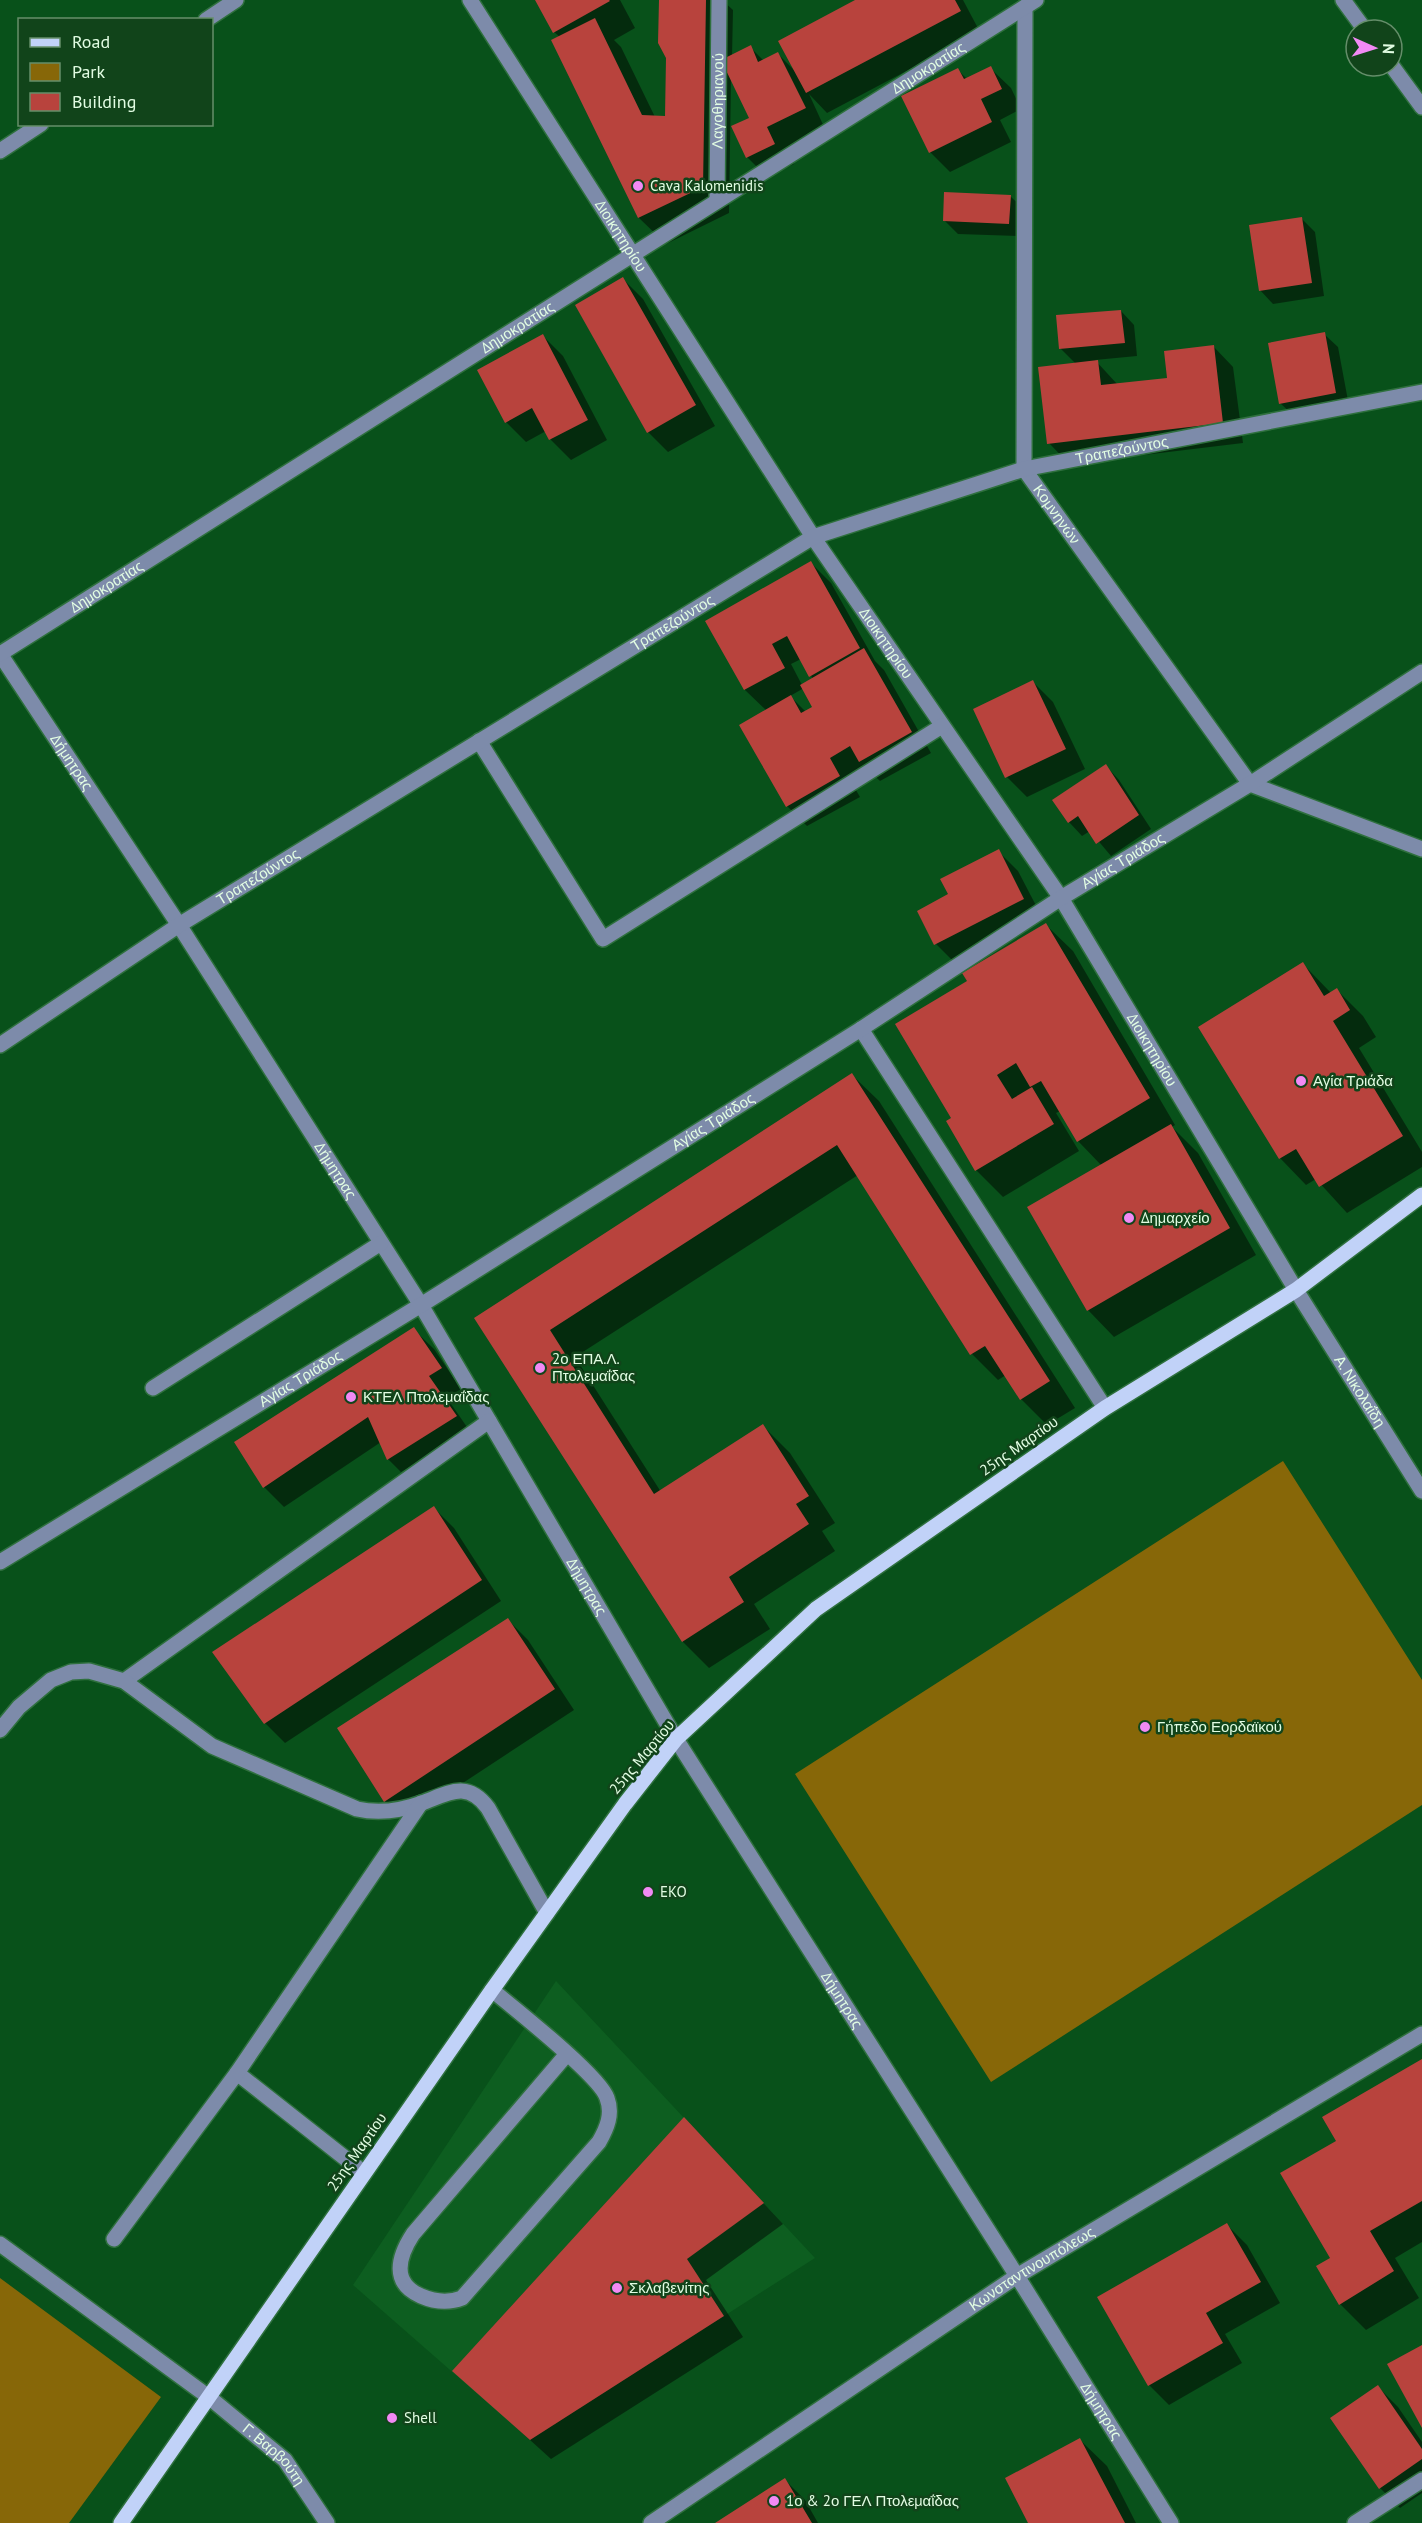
<svg xmlns="http://www.w3.org/2000/svg" width="1422" height="2523" font-family="'PT Sans',sans-serif">
<style>
.built{fill:#0d5e20}
.green{fill:#876708}
.shadow{fill:#0007;fill-rule:evenodd}
.building{fill:#b8433d}
.lines{fill:none;stroke-linecap:round;stroke-linejoin:round}
.minor-casing{stroke:#2f703e;stroke-width:18}
.major-casing{stroke:#2f703e;stroke-width:18}
.minor{stroke:#7d8baa;stroke-width:15}
.major{stroke:#c1d2f8;stroke-width:15}
.poi-dot{fill:#f18af4;stroke:#11441a;stroke-width:2}
.labels{text-anchor:middle;stroke-width:5;stroke-linejoin:round;paint-order:stroke}
.street-label{font-size:15px;fill:#e2fde3;stroke:#11441a}
.poi-label{font-size:15px;fill:#e2fde3;stroke:#11441a;text-anchor:start}
</style>
<rect width="100%" height="100%" fill="#08511a"/>
<path class="built" d="M 556,1981 L 815,2258 L 530,2440 L 353,2285 Z"/>
<path class="green" d="M 1283,1461 L 1422,1680 L 1422,1805 L 991,2082 L 795,1774 Z
M 0,2278 L 161,2397 L 69,2523 L 0,2523 Z"/>
<path class="shadow" d="M 537,0 L 620,0 L 635,28 L 614,40 L 621,47 L 655,117 L 666,117 L 667,58 L 661,0 L 722,0 L 733,10 L 732,57 L 750,47 L 764,61 L 778,54 L 794,70 L 858,0 L 963,0 L 980,32 L 827,113 L 809,94 L 825,129 L 787,148 L 794,164 L 767,177 L 747,157 L 751,118 L 731,78 L 729,213 L 666,244 L 639,218 L 553,41 L 560,37 L 554,32 Z
M 990,68 L 1011,88 L 1021,109 L 1000,120 L 1011,142 L 950,172 L 930,152 L 958,70 L 967,79 Z
M 1010,196 L 1024,209 L 1022,236 L 958,234 L 944,220 Z
M 1301,218 L 1315,232 L 1324,296 L 1273,304 L 1260,290 Z
M 623,279 L 643,299 L 715,426 L 668,452 L 648,432 Z
M 1121,311 L 1134,325 L 1137,356 L 1095,360 L 1118,385 L 1168,379 L 1213,346 L 1233,367 L 1243,443 L 1069,464 L 1049,443 L 1076,364 L 1060,348 Z
M 1324,334 L 1338,347 L 1349,406 L 1294,416 L 1280,403 Z
M 543,336 L 563,356 L 607,440 L 571,460 L 551,440 L 546,431 L 526,442 L 506,422 Z
M 811,563 L 831,583 L 875,661 L 884,670 L 931,753 L 880,781 L 867,768 L 849,778 L 860,797 L 807,826 L 787,806 L 767,711 L 745,690 L 707,622 ZM 801,659 L 813,679 L 802,685 L 791,664 ZM 804,688 L 814,707 L 806,712 L 790,696 Z
M 1033,682 L 1053,702 L 1085,769 L 1027,797 L 1007,777 Z
M 1106,766 L 1119,780 L 1151,829 L 1111,856 L 1090,831 L 1082,836 L 1069,822 Z
M 998,851 L 1018,871 L 1043,919 L 956,964 L 936,944 L 919,911 L 950,895 Z
M 1046,925 L 1073,951 L 1175,1125 L 1172,1127 L 1198,1153 L 1256,1255 L 1114,1337 L 1088,1310 L 1102,1166 L 1078,1141 L 1060,1111 L 1056,1113 L 1079,1151 L 1003,1197 L 976,1170 L 948,1122 L 953,1119 L 969,982 Z
M 1303,964 L 1331,993 L 1337,990 L 1363,1016 L 1376,1037 L 1359,1048 L 1422,1152 L 1422,1167 L 1347,1213 L 1316,1179 L 1306,1185 L 1280,1158 Z
M 852,1075 L 879,1101 L 1075,1408 L 1047,1425 L 1021,1399 L 1006,1375 L 998,1380 L 972,1354 L 858,1175 L 575,1357 L 661,1492 L 763,1426 L 790,1453 L 835,1523 L 822,1531 L 835,1551 L 754,1604 L 770,1629 L 709,1668 L 683,1642 L 476,1318 Z
M 413,1329 L 434,1349 L 461,1389 L 447,1398 L 469,1430 L 401,1472 L 388,1459 L 381,1442 L 284,1507 L 264,1487 Z
M 434,1508 L 454,1528 L 501,1601 L 285,1743 L 265,1723 Z
M 508,1620 L 528,1640 L 574,1710 L 405,1821 L 385,1801 Z
M 1422,2060 L 1422,2242 L 1395,2258 L 1419,2298 L 1366,2330 L 1340,2304 L 1332,2259 L 1338,2141 Z
M 704,2139 L 783,2224 L 706,2280 L 743,2337 L 551,2459 L 454,2371 Z
M 1227,2225 L 1247,2245 L 1280,2303 L 1225,2334 L 1242,2363 L 1169,2405 L 1149,2385 Z
M 1378,2387 L 1398,2407 L 1422,2442 L 1422,2493 L 1400,2508 L 1380,2488 Z
M 1080,2440 L 1107,2466 L 1136,2523 L 1030,2523 Z
M 785,2480 L 805,2500 L 818,2523 L 718,2523 Z"/>
<path class="building" d="M 535,0 L 609,0 L 610,1 L 553,33 Z
M 659,0 L 706,0 L 703,187 L 638,218 L 551,40 L 595,18 L 642,115 L 665,116 L 666,58 L 658,43 Z
M 855,0 L 955,0 L 961,11 L 806,93 L 778,41 Z
M 751,45 L 758,62 L 778,52 L 806,108 L 767,127 L 775,144 L 746,158 L 731,126 L 749,118 L 721,60 Z
M 991,66 L 1002,89 L 981,99 L 992,122 L 929,153 L 901,96 L 958,68 L 964,79 Z
M 944,192 L 1011,195 L 1009,224 L 943,221 Z
M 1302,217 L 1312,283 L 1259,291 L 1249,225 Z
M 623,277 L 696,405 L 647,433 L 575,305 Z
M 1121,310 L 1125,343 L 1059,349 L 1056,315 Z
M 1325,332 L 1336,393 L 1279,404 L 1268,343 Z
M 543,334 L 588,420 L 549,440 L 532,408 L 505,423 L 477,370 Z
M 1214,345 L 1223,423 L 1047,444 L 1038,367 L 1098,360 L 1101,385 L 1167,378 L 1164,351 Z
M 811,561 L 860,648 L 809,677 L 787,636 L 772,644 L 785,668 L 744,690 L 705,621 Z
M 864,648 L 912,732 L 859,762 L 850,746 L 830,758 L 840,776 L 786,807 L 739,725 L 791,695 L 801,713 L 812,707 L 800,685 Z
M 1033,680 L 1066,749 L 1005,778 L 973,709 Z
M 1106,764 L 1139,815 L 1096,844 L 1078,816 L 1068,823 L 1052,800 Z
M 999,849 L 1024,899 L 934,945 L 917,911 L 948,894 L 940,879 Z
M 1046,923 L 1150,1098 L 1077,1142 L 1041,1081 L 1030,1087 L 1016,1063 L 997,1075 L 1012,1099 L 1032,1087 L 1054,1124 L 975,1171 L 946,1121 L 951,1118 L 895,1024 L 967,981 L 962,973 Z
M 1303,962 L 1324,996 L 1337,988 L 1350,1010 L 1333,1021 L 1403,1136 L 1319,1187 L 1296,1149 L 1279,1159 L 1198,1027 Z
M 852,1073 L 1050,1381 L 1020,1400 L 985,1346 L 970,1355 L 837,1145 L 550,1330 L 654,1494 L 763,1424 L 809,1496 L 796,1504 L 809,1524 L 729,1577 L 744,1602 L 682,1642 L 474,1318 Z
M 1171,1124 L 1230,1228 L 1087,1311 L 1027,1207 Z
M 414,1327 L 442,1368 L 429,1376 L 457,1416 L 387,1460 L 368,1417 L 263,1488 L 234,1442 Z
M 434,1506 L 482,1580 L 264,1724 L 212,1652 Z
M 508,1618 L 555,1689 L 384,1802 L 337,1728 Z
M 1422,2059 L 1422,2201 L 1370,2231 L 1394,2271 L 1339,2305 L 1316,2266 L 1330,2258 L 1280,2173 L 1336,2141 L 1322,2117 Z
M 684,2117 L 764,2203 L 687,2259 L 724,2316 L 530,2440 L 452,2371 Z
M 1227,2223 L 1261,2282 L 1206,2313 L 1223,2343 L 1148,2386 L 1097,2297 Z
M 1422,2345 L 1422,2428 L 1387,2364 Z
M 1378,2385 L 1422,2449 L 1422,2459 L 1379,2489 L 1330,2418 Z
M 1080,2438 L 1125,2523 L 1028,2523 L 1005,2478 Z
M 785,2478 L 812,2523 L 715,2523 Z"/>
<g class="lines">
<g class="minor-casing">
<g id="minor">
<path id="s1" d="M 470,0 L 813,537 L 1061,898 L 1296,1290 L 1422,1491"/>
<path d="M 1343,0 L 1365,30"/>
<path id="s2" d="M 1025,7 L 1024,469 L 1250,784 L 1422,849"/>
<path d="M 206,20 L 236,0"/>
<path d="M 1392,66 L 1422,107"/>
<path d="M 0,151 L 41,124"/>
<path id="s3" d="M 717,201 L 719,0"/>
<path id="s4" d="M 0,654 L 179,925 L 421,1305 L 676,1739 L 1017,2276 L 1171,2523"/>
<path id="s5" d="M 0,654 L 1036,0"/>
<path d="M 479,741 L 603,939 L 942,726"/>
<path d="M 861,1029 L 1105,1408"/>
<path id="s6" d="M 0,1045 L 179,925 L 813,537 L 1024,469 L 1422,392"/>
<path d="M 153,1388 L 381,1243"/>
<path id="s7" d="M 0,1562 L 421,1305 L 861,1029 L 1061,898 L 1250,784 L 1422,672"/>
<path d="M 124,1681 L 489,1421"/>
<path d="M 0,1730 L 19,1707 L 51,1680 L 71,1672 L 89,1671 L 124,1681 L 212,1746 L 357,1809 C 379,1814 400,1811 422,1803 C 449,1793 467,1780 488,1808 L 547,1913"/>
<path d="M 492,1990 C 515,2009 600,2076 607,2098 C 613,2114 607,2128 599,2142 L 462,2298 C 449,2303 435,2302 421,2296 C 391,2283 398,2257 413,2234 L 567,2054"/>
<path d="M 237,2073 L 364,2173"/>
<path d="M 114,2239 L 237,2073 L 421,1803"/>
<path id="s8" d="M 0,2244 L 210,2398 L 285,2460 L 327,2523"/>
<path id="s9" d="M 651,2523 L 1017,2276 L 1422,2034"/>
<path d="M 1355,2523 L 1422,2480"/>
</g>
</g>
<g class="major-casing">
<path id="major" d="M 121,2523 L 492,1990 L 625,1804 L 676,1739 L 816,1609 L 1105,1408 L 1296,1290 L 1422,1195"/>
</g>
<use href="#minor" class="minor"/>
<use href="#major" class="major"/>
</g>
<g class="poi-dot">
<circle cx="638" cy="186" r="6"/>
<circle cx="1301" cy="1081" r="6"/>
<circle cx="1129" cy="1218" r="6"/>
<circle cx="540" cy="1368" r="6"/>
<circle cx="351" cy="1397" r="6"/>
<circle cx="1145" cy="1727" r="6"/>
<circle cx="648" cy="1892" r="6"/>
<circle cx="617" cy="2288" r="6"/>
<circle cx="392" cy="2418" r="6"/>
<circle cx="774" cy="2501" r="6"/>
</g>
<g class="labels">
<g class="street-label">
<text dy="5" stroke="none"><textPath href="#s5" startOffset="1098">Δημοκρατίας</textPath></text>
<text dy="5" stroke="none"><textPath href="#s3" startOffset="100">Λαγοθηριανού</textPath></text>
<text dy="5" stroke="none"><textPath href="#s1" startOffset="280">Διοικητηρίου</textPath></text>
<text dy="5" stroke="none"><textPath href="#s5" startOffset="612">Δημοκρατίας</textPath></text>
<text dy="5" stroke="none"><textPath href="#s6" startOffset="1280">Τραπεζούντος</textPath></text>
<text dy="5" stroke="none"><textPath href="#s2" startOffset="518">Κομνηνών</textPath></text>
<text dy="5" stroke="none"><textPath href="#s5" startOffset="126">Δημοκρατίας</textPath></text>
<text dy="5" stroke="none"><textPath href="#s6" startOffset="794">Τραπεζούντος</textPath></text>
<text dy="5" stroke="none"><textPath href="#s1" startOffset="766">Διοικητηρίου</textPath></text>
<text dy="5" stroke="none"><textPath href="#s4" startOffset="130">Δήμητρας</textPath></text>
<text dy="5" stroke="none"><textPath href="#s7" startOffset="1324">Αγίας Τριάδος</textPath></text>
<text dy="5" stroke="none"><textPath href="#s6" startOffset="308">Τραπεζούντος</textPath></text>
<text dy="5" stroke="none"><textPath href="#s1" startOffset="1252">Διοικητηρίου</textPath></text>
<text dy="5" stroke="none"><textPath href="#s7" startOffset="838">Αγίας Τριάδος</textPath></text>
<text dy="5" stroke="none"><textPath href="#s4" startOffset="616">Δήμητρας</textPath></text>
<text dy="5" stroke="none"><textPath href="#s7" startOffset="352">Αγίας Τριάδος</textPath></text>
<text dy="5" stroke="none"><textPath href="#s1" startOffset="1652">Α. Νικολαΐδη</textPath></text>
<text transform="translate(1019 1446) rotate(-35)" y="5">25ης Μαρτίου</text>
<text dy="5" stroke="none"><textPath href="#s4" startOffset="1102">Δήμητρας</textPath></text>
<text transform="translate(642 1757) rotate(-50)" y="5">25ης Μαρτίου</text>
<text dy="5" stroke="none"><textPath href="#s4" startOffset="1588">Δήμητρας</textPath></text>
<text transform="translate(357 2152) rotate(-55)" y="5">25ης Μαρτίου</text>
<text dy="5" stroke="none"><textPath href="#s9" startOffset="458">Κωνσταντινουπόλεως</textPath></text>
<text dy="5" stroke="none"><textPath href="#s4" startOffset="2074">Δήμητρας</textPath></text>
<text dy="5" stroke="none"><textPath href="#s8" startOffset="346">Γ. Βαρβούτη</textPath></text>
</g>
<g class="poi-label">
<text x="650" y="191">Cava Kalomenidis</text>
<text x="1313" y="1086">Αγία Τριάδα</text>
<text x="1141" y="1223">Δημαρχείο</text>
<text x="552" y="1364">2ο ΕΠΑ.Λ.<tspan x="552" dy="17">Πτολεμαΐδας</tspan></text>
<text x="363" y="1402">ΚΤΕΛ Πτολεμαΐδας</text>
<text x="1157" y="1732">Γήπεδο Εορδαϊκού</text>
<text x="660" y="1897">EKO</text>
<text x="629" y="2293">Σκλαβενίτης</text>
<text x="404" y="2423">Shell</text>
<text x="786" y="2506">1ο &amp; 2ο ΓΕΛ Πτολεμαΐδας</text>
</g>
</g>
<rect x="18" y="18" width="195" height="108" fill="#11441a" stroke="#658e6a" stroke-width="1.5"/>
<rect x="30" y="38" width="30" height="9" fill="#c1d2f8" stroke="#658e6a" stroke-width="1.5"/>
<text x="72" y="48" font-size="18" fill="#e2fde3">Road</text>
<rect x="30" y="63" width="30" height="18" fill="#876708" stroke="#658e6a" stroke-width="1.5"/>
<text x="72" y="78" font-size="18" fill="#e2fde3">Park</text>
<rect x="30" y="93" width="30" height="18" fill="#b8433d" stroke="#658e6a" stroke-width="1.5"/>
<text x="72" y="108" font-size="18" fill="#e2fde3">Building</text>
<g transform="translate(1374 48) rotate(93)"><circle r="28" fill="#11441a" stroke="#658e6a" stroke-width="1.5"/>
<path d="M0-4.5L10 22L0 15L-10 22Z" fill="#f18af4"/>
<text y="-9" font-size="16" font-weight="bold" text-anchor="middle" fill="#e2fde3">N</text>
</g>
</svg>
